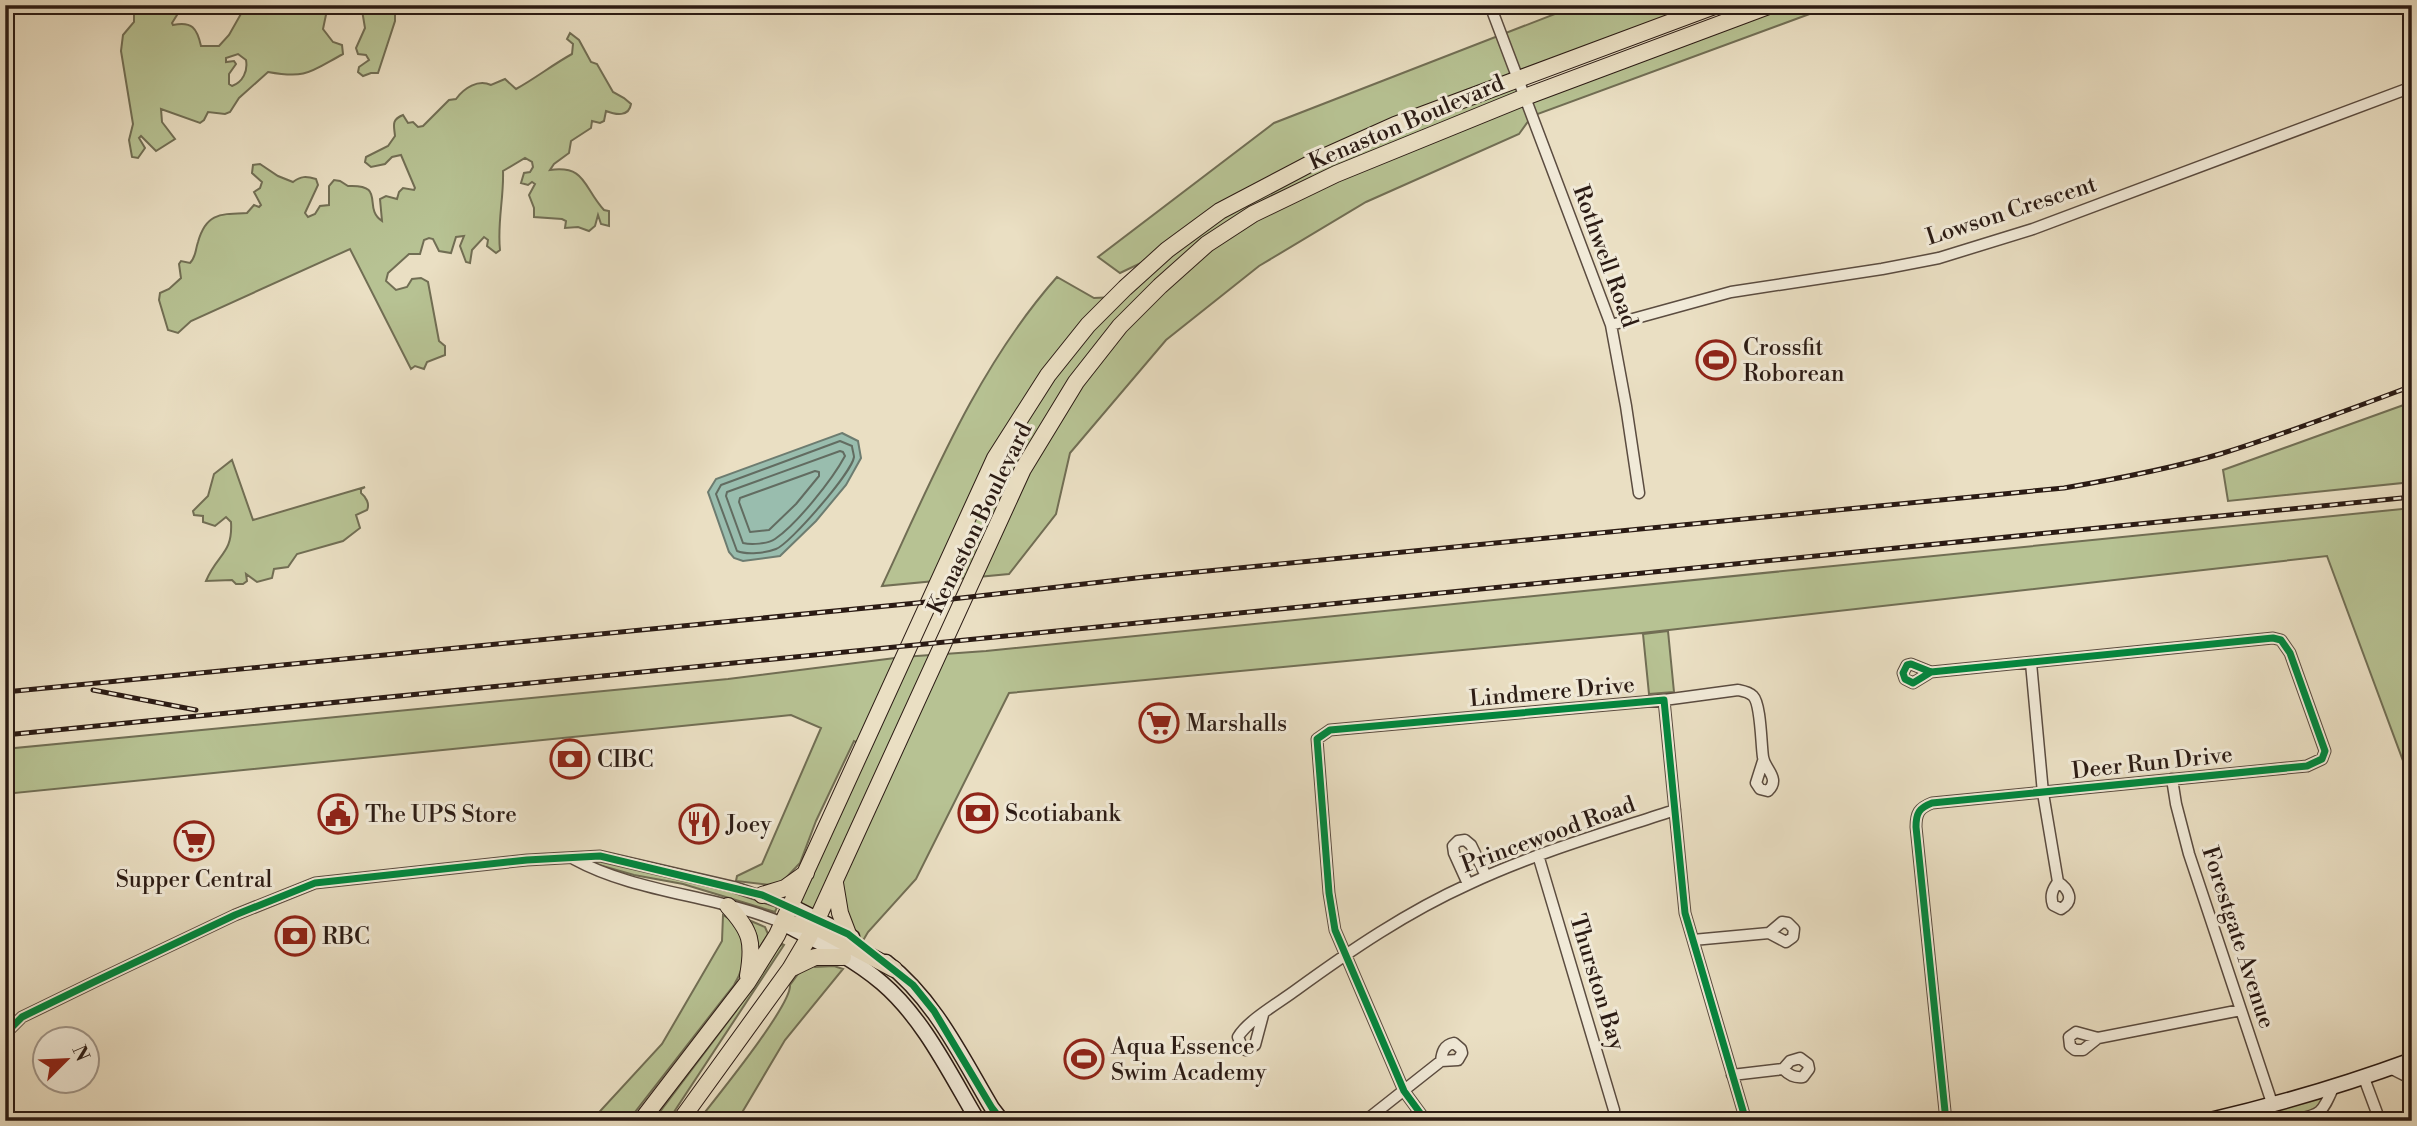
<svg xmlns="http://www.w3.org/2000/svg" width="2417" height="1126" font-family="'Libre Bodoni',serif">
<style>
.green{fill:#b7c293;stroke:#716e54;stroke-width:2;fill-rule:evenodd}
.water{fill:#99bdae;stroke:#6d7c70;stroke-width:2}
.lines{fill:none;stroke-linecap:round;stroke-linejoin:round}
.shore{stroke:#626c61;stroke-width:2}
.street-casing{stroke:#5b4c40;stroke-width:13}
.secondary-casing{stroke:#2b1b14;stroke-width:17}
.primary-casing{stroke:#2b1b14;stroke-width:18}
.street{stroke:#f1ead8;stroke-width:10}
.secondary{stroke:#f1ead8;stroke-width:14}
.primary{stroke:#eadfc3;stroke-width:16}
.rail-casing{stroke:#2b1b14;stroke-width:5}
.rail{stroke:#f1ead8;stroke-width:2.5;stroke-dasharray:8;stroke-linecap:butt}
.cycleway-casing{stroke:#f1ead8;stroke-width:11}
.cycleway{stroke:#00873e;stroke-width:7}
.labels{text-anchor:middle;stroke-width:6;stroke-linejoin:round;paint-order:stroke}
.street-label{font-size:23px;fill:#2b1b14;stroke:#f1ead8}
.poi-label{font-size:23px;fill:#2b1b14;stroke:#f1ead8;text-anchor:start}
</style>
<rect width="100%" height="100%" fill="#eadfc3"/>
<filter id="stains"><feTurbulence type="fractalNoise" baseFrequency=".00286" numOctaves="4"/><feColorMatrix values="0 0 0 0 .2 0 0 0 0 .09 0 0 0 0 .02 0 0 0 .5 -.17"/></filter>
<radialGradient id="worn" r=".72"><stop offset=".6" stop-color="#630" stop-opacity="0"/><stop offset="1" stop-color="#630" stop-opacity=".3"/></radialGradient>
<path class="green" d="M 134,5 L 177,5 L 177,15 L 172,23 L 173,25 C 192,21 197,28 201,46 L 219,46 L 229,35 L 246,5 L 336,5 L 327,10 L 323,29 L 333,42 L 342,45 L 343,54 C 310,72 307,79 268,72 L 239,98 L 230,112 L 225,114 L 208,112 L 204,120 L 200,123 L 161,109 L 162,122 L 175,139 L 156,151 L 141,136 L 139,138 L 145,148 L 138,158 L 132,157 L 129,140 L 133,124 L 121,51 L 123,35 L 134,22 ZM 238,54 L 246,60 C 248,71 243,82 232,86 L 229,84 L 229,74 L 236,64 L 234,61 L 226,62 L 226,58 Z
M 349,5 L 395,5 L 395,21 L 378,73 L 371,73 L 363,76 L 358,72 L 359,67 L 369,60 L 366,55 L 358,54 L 356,48 L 365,28 L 362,10 Z
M 1578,5 L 1717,5 L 1519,80 L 1525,97 L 1775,5 L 1834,5 L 1532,116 L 1519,134 L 1366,202 L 1259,266 L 1166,340 L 1070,453 L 1056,514 L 1009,574 L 882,586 C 932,479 978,366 1057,277 L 1094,298 L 1116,297 L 1164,252 L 1120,273 L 1098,257 L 1274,123 Z
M 570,33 L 579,40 L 591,62 L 597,64 L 613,92 L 624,98 L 631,104 C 629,117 616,115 606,111 L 604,121 L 600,123 L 592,121 L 591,128 L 571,141 L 569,153 L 554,164 L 550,170 C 586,165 583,187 604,210 L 609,211 L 609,226 L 601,224 L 598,215 L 595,226 L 589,231 L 578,227 L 565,228 L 566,221 L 562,219 L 534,217 L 534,208 L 529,195 L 535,184 L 532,182 L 528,185 L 521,183 L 524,173 L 530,172 L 533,167 L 532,162 L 525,158 L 503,171 C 504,198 497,223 500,250 L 496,253 L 487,246 L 488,240 L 484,237 L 472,250 L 470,263 L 466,262 L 460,246 L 464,236 L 456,237 L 451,253 L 439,251 L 433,239 L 429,238 L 424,240 L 420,254 L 409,254 L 388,273 L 386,281 L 396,290 L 407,287 L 412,279 L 421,278 L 428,282 L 439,341 L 445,346 L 445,355 L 427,362 L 424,369 L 415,366 L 411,369 L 350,249 L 191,321 L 178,333 L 168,330 L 159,300 L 160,293 L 169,289 L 181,278 L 179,264 L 181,261 L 190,263 C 196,257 195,251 198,242 C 206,213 220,214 247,213 L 254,205 L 259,207 L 261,205 L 254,192 L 260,188 L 262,182 L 252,173 L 253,165 L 260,164 L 278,176 L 293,182 C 301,176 306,176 316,179 L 318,185 L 305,213 L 308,217 L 315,214 L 320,206 L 329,205 L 329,186 L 334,180 L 340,181 L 348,186 C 387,184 362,208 382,221 L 380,199 L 386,196 L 397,199 L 399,192 L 403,188 L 414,190 L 415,188 L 401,155 L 392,157 L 385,164 L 371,167 L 365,162 L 366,157 L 388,146 L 395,136 C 394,125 391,120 403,115 L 408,123 L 413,122 L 418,127 L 423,126 L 449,100 L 456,99 C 464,88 478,79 491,85 L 505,79 L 516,89 C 536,78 552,65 572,54 L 573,44 L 567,39 Z
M 2412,402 L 2412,482 L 2228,501 L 2223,470 Z
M 232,460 L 253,520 L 365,487 L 361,489 L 361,493 C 366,497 370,504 367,510 L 356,515 L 360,528 L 343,541 L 297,554 L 288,567 L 274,569 L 272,578 L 257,582 L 246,574 L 247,581 L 243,584 L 236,584 L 232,580 L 206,581 C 217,554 233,554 231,522 L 226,517 L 215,526 L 203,522 L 203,516 L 194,515 L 193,511 L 208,496 L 214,474 Z
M 2412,508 L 2412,785 L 2327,556 L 1642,633 L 1009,693 L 916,879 L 868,932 L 861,944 L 848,934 L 835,883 L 817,919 L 791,906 L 863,745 L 854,741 L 816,821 L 800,863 L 783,881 L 770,885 L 736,881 L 737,876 L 762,864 L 821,728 L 791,715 L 5,794 L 5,749 L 728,679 L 903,657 L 986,651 Z
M 1668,631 L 1674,692 L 1649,694 L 1643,634 Z
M 600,860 L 762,899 L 777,907 L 775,912 L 683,884 L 634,875 L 592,863 Z
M 723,915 C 751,931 749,960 734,985 L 628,1121 L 591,1121 L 662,1044 L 722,941 Z
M 751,921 L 765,927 L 768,934 L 758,950 L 757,937 Z
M 782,944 L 784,945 L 668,1121 L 653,1121 L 736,1011 L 772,954 Z
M 813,963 L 815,967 L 834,966 L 843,969 L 785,1040 L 737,1121 L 698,1121 C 715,1099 792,1005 790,985 L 798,974 Z
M 2333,1088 L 2327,1105 L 2291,1121 L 2206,1121 Z"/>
<path class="water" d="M 842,433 L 858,441 L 861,458 L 846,485 L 816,521 L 780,556 L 743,561 L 734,558 L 729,552 L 708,492 L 716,479 Z"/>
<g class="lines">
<path class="shore" d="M 840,441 L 852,446 C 852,448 854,455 854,457 C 852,472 790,544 776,549 C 766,553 747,555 737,551 L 716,494 L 721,485 Z
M 840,451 L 843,452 L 845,456 C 832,480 797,524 775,539 C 768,544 751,545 743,543 L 726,496 L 727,492 Z
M 815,471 L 819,472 L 819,476 L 796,504 L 769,530 L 750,532 L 739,502 L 740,498 Z"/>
<g class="street-casing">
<path id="street" d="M 1490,5 L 1611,325 L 1626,406 L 1639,493
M 1611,325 L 1731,292 L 1882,269 L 1939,258 L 2033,229 L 2412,87
M 2031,663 L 2043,793 L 2058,882 C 2052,890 2050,896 2053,905 L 2061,909 C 2075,901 2069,889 2058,882
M 1931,672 L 1913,683 L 1905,679 L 1903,673 L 1907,665 L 1911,664 L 1931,672 L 2273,638 L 2281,640 L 2290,653 L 2325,751 L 2322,759 L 2307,766 L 1932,803 C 1919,808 1916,813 1916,827 L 1946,1121
M 1664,700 L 1738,690 C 1743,691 1749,692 1753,696 C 1761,704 1761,744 1763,757 C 1765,770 1781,778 1768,791 L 1760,789 L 1756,783 L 1763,761
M 2172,779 L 2176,804 L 2189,854 L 2273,1106
M 1538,855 L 1614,1110 L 1614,1121
M 574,859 C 636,893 716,895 783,923
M 1468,884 L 1454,853 L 1453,846 L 1458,841 L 1465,840 L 1471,845 L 1486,876
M 1693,940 L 1769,933 L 1786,942 L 1793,937 L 1794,929 L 1788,923 L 1782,922 L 1769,933
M 1263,1015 L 1255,1045 L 1246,1050 L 1243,1049 L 1238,1037 C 1248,1020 1280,1002 1296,990 C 1351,950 1407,912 1469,884 C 1535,853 1605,833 1675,810
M 5,1034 L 22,1017 L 96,981 L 235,915 L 315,883 L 527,860 L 600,856 L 734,887 L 791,906
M 2098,1038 L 2076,1032 L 2069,1037 L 2070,1046 L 2075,1050 L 2083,1050 L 2098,1038 L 2241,1010
M 2390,1068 L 2412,1079
M 1732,1075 L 1783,1069 L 1790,1061 L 1800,1058 L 1808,1064 L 1809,1069 L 1803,1077 C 1794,1078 1789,1075 1783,1069
M 2364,1078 L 2380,1121
M 1365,1121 L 1441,1061 L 1458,1060 L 1462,1053 L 1461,1049 L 1454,1043 C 1444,1045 1442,1052 1441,1061
M 1426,1121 L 1404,1091 L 1335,930 L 1329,893 L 1317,739 L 1330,730 L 1664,700 L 1685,913 L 1746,1121
M 2291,1121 C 2320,1114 2321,1116 2333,1088"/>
</g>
<g class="secondary-casing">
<path id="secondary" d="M 791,906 L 852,937
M 784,924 C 817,941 853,958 882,983 C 924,1019 950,1074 978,1121
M 886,962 C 935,1000 961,1056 992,1108 L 1002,1121
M 2206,1121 C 2276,1105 2344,1085 2412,1060"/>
</g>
<g class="primary-casing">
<path id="primary" d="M 835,883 L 840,913 L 848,934
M 762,895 L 785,888 L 806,873
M 728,906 C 751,931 754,942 748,976
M 783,923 L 814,926 L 894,969
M 790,969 L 815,957 L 843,957
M 641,1121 L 747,983 L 777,935 L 995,458 L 1048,375 L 1088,325 L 1125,288 L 1167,250 L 1220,211 L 1319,159 L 1395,125 L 1717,5
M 680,1121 L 790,969 L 809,937 L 1023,469 L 1076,382 L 1120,326 L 1160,286 L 1207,244 L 1253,214 L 1336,174 L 1525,97 L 1771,5"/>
</g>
<use href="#street" class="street"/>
<use href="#secondary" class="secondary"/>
<use href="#primary" class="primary"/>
<g class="rail-casing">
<path id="rail" d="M 93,690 L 196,710
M 5,692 L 917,603 L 1145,577 L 2064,488 C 2116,479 2169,469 2220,454 C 2285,434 2348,410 2412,386
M 5,735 L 2412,497"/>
</g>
<use href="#rail" class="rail"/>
<g class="cycleway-casing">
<path id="cycleway" d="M 1931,672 L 1913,683 L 1905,679 L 1903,673 L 1907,665 L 1911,664 L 1931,672 L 2273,638 L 2281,640 L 2290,653 L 2325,751 L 2322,759 L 2307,766 L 1932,803 C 1919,808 1916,813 1916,827 L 1946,1121
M 5,1034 L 22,1017 L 96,981 L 235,915 L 315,883 L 527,860 L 600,856 L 762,895 L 848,934 L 913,985 L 934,1011 L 992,1108 L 1002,1121
M 1426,1121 L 1404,1091 L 1335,930 L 1329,893 L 1317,739 L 1330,730 L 1664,700 L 1685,913 L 1746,1121"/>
</g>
<use href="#cycleway" class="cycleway"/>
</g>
<defs>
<g id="stadium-ring" transform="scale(2.0125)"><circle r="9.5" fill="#f1ead8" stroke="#8f2418" stroke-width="1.5"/><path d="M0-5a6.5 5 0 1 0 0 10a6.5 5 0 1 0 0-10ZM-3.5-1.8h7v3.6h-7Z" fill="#8f2418"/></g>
<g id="supermarket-ring" transform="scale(2.0125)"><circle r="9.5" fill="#f1ead8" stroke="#8f2418" stroke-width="1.5"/><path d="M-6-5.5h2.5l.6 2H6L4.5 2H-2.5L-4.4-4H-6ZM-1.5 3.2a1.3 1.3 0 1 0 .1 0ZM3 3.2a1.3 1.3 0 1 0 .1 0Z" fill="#8f2418"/></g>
<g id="bank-ring" transform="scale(2.0125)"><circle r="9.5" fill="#f1ead8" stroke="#8f2418" stroke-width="1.5"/><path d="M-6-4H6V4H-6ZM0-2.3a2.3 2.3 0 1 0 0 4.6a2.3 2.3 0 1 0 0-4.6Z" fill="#8f2418"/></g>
<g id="civic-ring" transform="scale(2.0125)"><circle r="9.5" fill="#f1ead8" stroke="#8f2418" stroke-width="1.5"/><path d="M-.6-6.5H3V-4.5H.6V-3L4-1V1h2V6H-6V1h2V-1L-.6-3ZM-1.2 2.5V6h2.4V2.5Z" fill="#8f2418"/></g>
<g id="restaurant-ring" transform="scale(2.0125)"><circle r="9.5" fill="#f1ead8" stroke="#8f2418" stroke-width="1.5"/><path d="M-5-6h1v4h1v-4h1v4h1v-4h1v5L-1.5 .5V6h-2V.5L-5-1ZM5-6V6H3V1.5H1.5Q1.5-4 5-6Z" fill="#8f2418"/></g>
</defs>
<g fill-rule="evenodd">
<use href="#stadium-ring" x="1716" y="360"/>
<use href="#supermarket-ring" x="1159" y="723"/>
<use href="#bank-ring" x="570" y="759"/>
<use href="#bank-ring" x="978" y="813"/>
<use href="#civic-ring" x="338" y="814"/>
<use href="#restaurant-ring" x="699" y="824"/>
<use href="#supermarket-ring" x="194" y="841"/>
<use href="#bank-ring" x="295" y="936"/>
<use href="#stadium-ring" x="1084" y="1059"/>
</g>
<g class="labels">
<g class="street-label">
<text transform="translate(1406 122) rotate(-23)" y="8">Kenaston Boulevard</text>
<text transform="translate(2011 210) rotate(-18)" y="8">Lowson Crescent</text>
<text transform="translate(1606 256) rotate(70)" y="8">Rothwell Road</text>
<text transform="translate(979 518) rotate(-64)" y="8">Kenaston Boulevard</text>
<text transform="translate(1552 691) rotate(-5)" y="8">Lindmere Drive</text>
<text transform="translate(2152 762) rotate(-6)" y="8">Deer Run Drive</text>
<text transform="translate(1548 834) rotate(-20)" y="8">Princewood Road</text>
<text transform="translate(2239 937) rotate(72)" y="8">Forestgate Avenue</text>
<text transform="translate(1598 982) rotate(73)" y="8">Thurston Bay</text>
</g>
<g class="poi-label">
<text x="1743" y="355">Crossfit<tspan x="1743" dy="26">Roborean</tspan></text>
<text x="1186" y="731">Marshalls</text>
<text x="597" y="767">CIBC</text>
<text x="1005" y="821">Scotiabank</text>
<text x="365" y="822">The UPS Store</text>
<text x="726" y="832">Joey</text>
<text x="194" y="887" text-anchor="middle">Supper Central</text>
<text x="322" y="944">RBC</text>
<text x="1111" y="1054">Aqua Essence<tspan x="1111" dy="26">Swim Academy</tspan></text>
</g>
</g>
<rect width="2417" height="1126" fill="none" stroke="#eadfc3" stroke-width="28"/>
<rect x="7" y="7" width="2403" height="1112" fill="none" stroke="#2b1b14" stroke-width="3.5"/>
<rect x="14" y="14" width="2389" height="1098" fill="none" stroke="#2b1b14" stroke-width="2"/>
<g transform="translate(66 1060) rotate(66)"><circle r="33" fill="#f1ead8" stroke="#a2978a" stroke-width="2"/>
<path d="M0-5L12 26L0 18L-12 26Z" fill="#8f2418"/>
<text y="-10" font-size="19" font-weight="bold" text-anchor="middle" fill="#2b1b14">N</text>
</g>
<rect width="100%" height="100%" filter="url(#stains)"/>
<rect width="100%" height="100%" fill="url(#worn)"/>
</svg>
